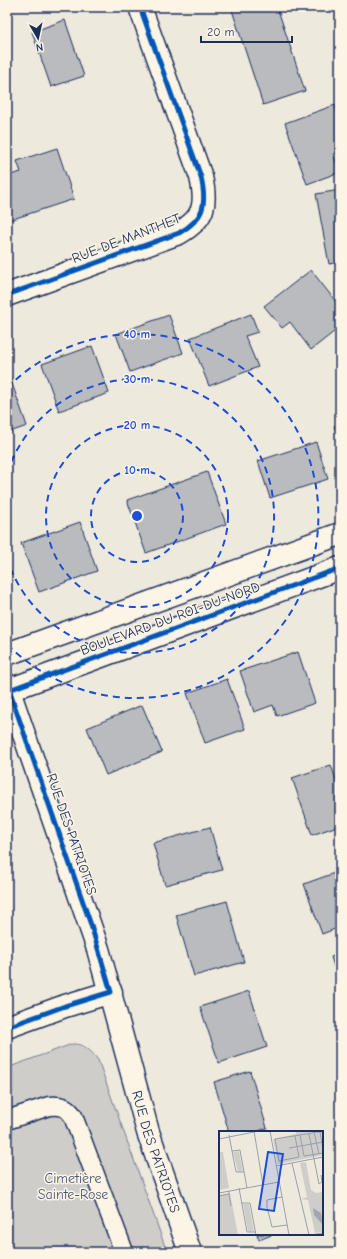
<svg xmlns="http://www.w3.org/2000/svg" width="347" height="1259" font-family="'Comic Neue',sans-serif">
<style>
.green{fill:#cfcdca;stroke:#757e94}
.building{fill:#babbbe;stroke:#1b2f5e}
.lines{fill:none;stroke-linecap:round;stroke-linejoin:round}
.lane-casing{stroke:#1b2f5e;stroke-width:21}
.street-casing{stroke:#1b2f5e;stroke-width:25}
.secondary-casing{stroke:#1b2f5e;stroke-width:25}
.lane{stroke:#fcf5e5;stroke-width:18}
.street{stroke:#fcf5e5;stroke-width:22}
.secondary{stroke:#fcf5e5;stroke-width:22}
.cycleway-casing{stroke:#fcf5e5;stroke-width:8}
.cycleway{stroke:#0057b8;stroke-width:5}
.ring{fill:none;stroke:#1d4ed8;stroke-width:2;stroke-dasharray:7 5}
.labels{text-anchor:middle;stroke-width:3;stroke-linejoin:round;paint-order:stroke}
.street-label{font-size:14px;fill:#1b2f5e;stroke:#fcf5e5}
.park-label{font-size:14px;fill:#485679;stroke:#fcf5e5}
.inset-road{fill:none;stroke:#9a9faa;stroke-width:1}
.view{fill:#1d4ed8;fill-opacity:0.15;stroke:#1d4ed8;stroke-width:2}
.inset-edge{fill:none;stroke:#1b2f5e;stroke-width:2}
.centre{fill:#1d4ed8;stroke:#fcf5e5;stroke-width:2}
.ring-label{font-size:12px;text-anchor:middle;font-weight:bold;fill:#1d4ed8;stroke:#fcf5e5;stroke-width:3;stroke-linejoin:round;paint-order:stroke}
</style>
<rect width="100%" height="100%" fill="#eee9dd"/>
<filter id="ink" filterUnits="userSpaceOnUse"><feTurbulence type="fractalNoise" baseFrequency=".025" numOctaves="2"/><feDisplacementMap in="SourceGraphic" scale="8" xChannelSelector="R" yChannelSelector="G"/><feConvolveMatrix kernelMatrix="1 2 1 2 8 2 1 2 1" color-interpolation-filters="sRGB"/></filter>
<g filter="url(#ink)">
<path class="green" d="M 72,1044 C 84,1043 91,1051 98,1060 L 167,1252 L 7,1252 L 7,1068 Z"/>
<path class="building" d="M 231,7 L 277,7 L 305,91 L 263,105 Z
M 65,20 L 84,76 L 51,87 L 32,32 Z
M 335,105 L 340,121 L 340,152 L 333,154 L 340,172 L 307,184 L 285,123 Z
M 57,148 L 74,199 L 7,221 L 7,176 L 21,172 L 17,161 Z
M 340,190 L 340,262 L 329,264 L 316,194 Z
M 311,270 L 340,307 L 340,327 L 311,350 L 290,322 L 282,328 L 264,306 Z
M 251,314 L 258,332 L 245,336 L 258,367 L 209,386 L 190,338 Z
M 169,315 L 183,353 L 130,372 L 116,334 Z
M 92,346 L 109,393 L 59,411 L 42,364 Z
M 7,375 L 9,375 L 27,426 L 7,433 Z
M 340,424 L 340,442 L 334,426 Z
M 316,442 L 328,479 L 270,498 L 258,461 Z
M 207,472 L 226,524 L 146,553 L 127,500 Z
M 80,522 L 97,571 L 39,592 L 21,543 Z
M 298,652 L 315,703 L 277,716 L 273,705 L 254,712 L 240,671 Z
M 227,679 L 245,729 L 205,743 L 187,693 Z
M 142,705 L 162,752 L 106,775 L 87,728 Z
M 331,765 L 340,791 L 340,825 L 312,835 L 292,778 Z
M 210,827 L 222,870 L 165,885 L 153,843 Z
M 340,871 L 340,927 L 322,934 L 304,884 Z
M 227,901 L 244,962 L 194,976 L 176,915 Z
M 340,954 L 340,985 L 331,957 Z
M 249,991 L 267,1047 L 219,1063 L 200,1007 Z
M 250,1071 L 267,1128 L 255,1132 L 229,1132 L 214,1082 Z
M 257,1234 L 274,1234 L 259,1240 Z"/>
<g class="lines">
<g class="lane-casing">
<path id="lane" d="M 7,1120 L 49,1106 C 60,1105 67,1106 73,1116 L 124,1252"/>
</g>
<g class="street-casing">
<path id="street" d="M 7,295 L 179,233 C 205,218 207,204 201,177 L 140,7
M 7,654 L 340,534
M 9,690 L 340,568"/>
</g>
<g class="secondary-casing">
<g id="secondary">
<path id="s1" d="M 7,685 L 98,949 L 148,1132 L 190,1252"/>
<path d="M 7,1027 L 65,1006 L 111,992"/>
</g>
</g>
<use href="#lane" class="lane"/>
<use href="#street" class="street"/>
<use href="#secondary" class="secondary"/>
<g class="cycleway-casing">
<path id="cycleway" d="M 7,295 L 179,233 C 205,218 207,204 201,177 L 140,7
M 7,1027 L 65,1006 L 111,992 L 91,925 L 9,690 L 340,568"/>
</g>
<use href="#cycleway" class="cycleway"/>
</g>
</g>
<g class="ring">
<circle cx="137" cy="516" r="46"/>
<circle cx="137" cy="516" r="91"/>
<path d="M7 473A137 137 0 1 1 7 559"/>
<path d="M7 388A182 182 0 1 1 7 644"/>
</g>
<g class="labels">
<g class="street-label">
<text transform="translate(126 238) rotate(-21)" y="5">RUE DE MANTHET</text>
<text transform="translate(170 618) rotate(-20)" y="5">BOULEVARD DU ROI-DU-NORD</text>
<text transform="translate(72 834) rotate(71)" y="5">RUE DES PATRIOTES</text>
<text dy="5" stroke="none"><textPath href="#s1" startOffset="490">RUE DES PATRIOTES</textPath></text>
</g>
<g class="park-label">
<text x="73" y="1183">Cimetière<tspan x="73" dy="16">Sainte-Rose</tspan></text>
</g>
</g>
<g transform="translate(219 1131)">
<rect width="104" height="104" fill="#eee9dd"/>
<path d="M 77,0 L 104,0 L 104,24 L 59,33 L 54,8 L 77,3 ZM 20,20 L 24,40 L 19,41 L 14,21 ZM 0,21 L 4,21 L 10,57 L 0,59 ZM 87,31 L 92,59 L 97,62 L 104,61 L 104,101 L 96,102 L 89,69 L 82,68 L 88,66 L 81,32 ZM 11,62 L 19,104 L 0,104 L 0,64 ZM 24,73 L 30,73 L 35,100 L 29,101 Z" fill="#cfcdca"/>
<path d="M 94,77 L 102,82 L 104,94 L 95,84 Z" fill="#a2a7af"/>
<path class="inset-road" d="M 35,0 L 44,54M 51,0 L 70,104M 95,1 L 100,23M 101,1 L 104,19M 90,3 L 100,53 L 103,51 L 102,44M 10,4 L 17,41 L 25,41M 81,4 L 85,25 L 104,22M 76,5 L 80,26 L 60,30 L 56,8 L 99,1 L 104,1M 0,8 L 40,0M 70,17 L 104,11M 13,20 L 21,19 L 28,57M 73,32 L 90,104M 57,35 L 104,26M 20,57 L 28,101 L 37,101M 0,62 L 60,51M 10,63 L 12,75M 0,65 L 10,63 L 10,60M 63,66 L 48,69 L 48,76 L 53,96 L 68,94M 22,72 L 31,72 L 37,104M 91,104 L 104,102"/>
<path class="view" d="M 49,21 L 64,23 L 55,80 L 40,78 Z"/>
<rect width="104" height="104" class="inset-edge"/>
</g>
<circle cx="137" cy="516" r="6" class="centre"/>
<g class="ring-label">
<text x="137" y="338">40 m</text>
<text x="137" y="383">30 m</text>
<text x="137" y="429">20 m</text>
<text x="137" y="474">10 m</text>
</g>
<rect width="347" height="1259" fill="none" stroke="#fcf5e5" stroke-width="24"/>
<rect x="12" y="12" width="323" height="1235" fill="none" stroke="#1b2f5e" stroke-width="1.5" filter="url(#ink)"/>
<g transform="translate(38 38) rotate(171)" stroke="#fcf5e5" stroke-width="3" paint-order="stroke">
<path d="M0-3L7 15L0 10L-7 15Z" fill="#1b2f5e"/>
<text y="-6" font-size="11" font-weight="bold" text-anchor="middle" fill="#1b2f5e">N</text>
</g>
<path d="M201 36v6h91v-6" fill="none" stroke="#1b2f5e" stroke-width="2"/>
<text x="207" y="36" font-size="12" fill="#1b2f5e" stroke="#fcf5e5" stroke-width="3" paint-order="stroke">20 m</text>
</svg>
